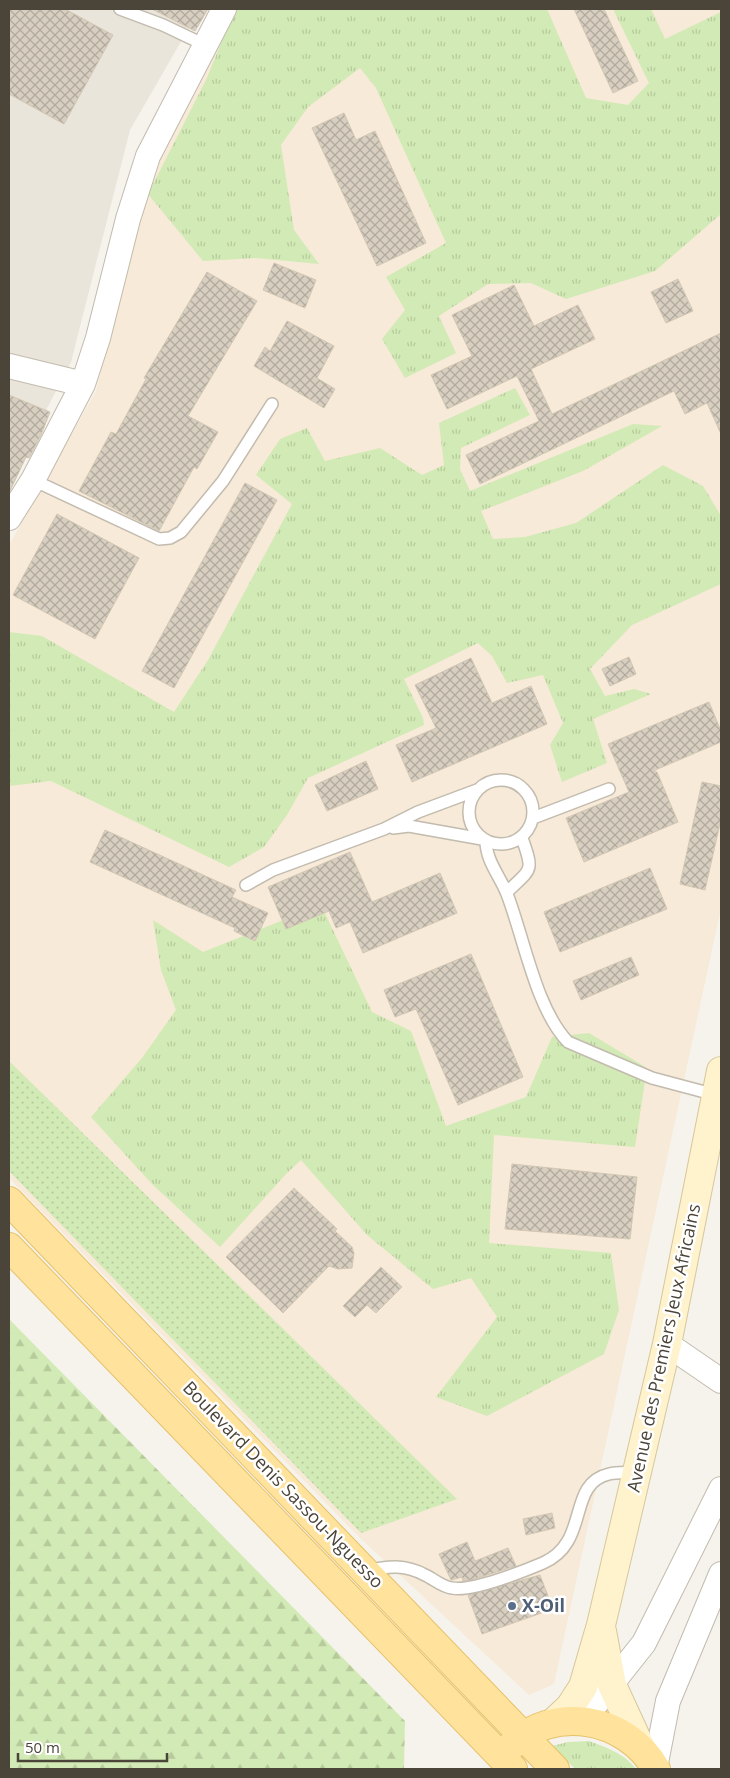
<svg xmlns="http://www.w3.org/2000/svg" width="730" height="1778" font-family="'Open Sans',sans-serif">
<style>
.residential{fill:#eae5da}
.commercial{fill:#f7ead8}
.grass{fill:url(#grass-tufts)}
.forest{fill:url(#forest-firs)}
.park{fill:url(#park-dots)}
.building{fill:url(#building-cross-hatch);stroke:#d3c7b4}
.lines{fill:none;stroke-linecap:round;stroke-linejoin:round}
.lane-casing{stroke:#c2bbae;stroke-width:14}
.street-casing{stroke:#c2bbae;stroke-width:26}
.secondary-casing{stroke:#d6c79b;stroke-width:30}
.primary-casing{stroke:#e6c16a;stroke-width:30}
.lane{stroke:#fff;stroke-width:11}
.street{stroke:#fff;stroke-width:24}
.secondary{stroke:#fff3cd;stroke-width:28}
.primary{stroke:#ffe39c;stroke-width:28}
.service-dot{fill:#5c6f8a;stroke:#fff;stroke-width:2}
.labels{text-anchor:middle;stroke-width:5;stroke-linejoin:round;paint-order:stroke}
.street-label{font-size:18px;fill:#4b4439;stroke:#fff}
.service-label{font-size:18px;font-weight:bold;fill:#4e5e75;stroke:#fff;text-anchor:start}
</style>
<defs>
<pattern id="grass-tufts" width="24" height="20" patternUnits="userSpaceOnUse" patternTransform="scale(1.25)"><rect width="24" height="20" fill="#d2eab5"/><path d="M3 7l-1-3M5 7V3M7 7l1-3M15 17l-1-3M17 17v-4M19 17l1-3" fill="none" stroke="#b6ca9c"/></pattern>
<pattern id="forest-firs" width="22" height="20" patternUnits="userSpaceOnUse" patternTransform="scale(1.25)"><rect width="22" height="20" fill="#d2eab5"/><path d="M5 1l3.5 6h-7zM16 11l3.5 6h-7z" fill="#b6ca9c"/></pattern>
<pattern id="park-dots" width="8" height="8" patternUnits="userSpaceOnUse" patternTransform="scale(1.25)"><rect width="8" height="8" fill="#d2eab5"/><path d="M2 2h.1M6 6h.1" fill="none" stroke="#b6ca9c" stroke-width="1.8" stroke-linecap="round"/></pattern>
<pattern id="building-cross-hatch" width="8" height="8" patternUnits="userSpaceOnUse" patternTransform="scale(1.25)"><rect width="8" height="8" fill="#d8cfc1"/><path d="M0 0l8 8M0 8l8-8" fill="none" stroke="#b1aa9e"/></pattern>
</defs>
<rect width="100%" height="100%" fill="#f6f3ec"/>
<path class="residential" d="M 9,9 L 177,9 L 194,19 L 130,130 L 71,362 L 9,482 Z"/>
<path class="commercial" d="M 234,9 L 721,9 L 721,908 L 554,1684 L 529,1695 L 361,1539 L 9,1178 L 9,545 L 96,391 L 151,166 Z"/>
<path class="grass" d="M 235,9 L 547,9 L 586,98 L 628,105 L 649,83 L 613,9 L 651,9 L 665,39 L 721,12 L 721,214 L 655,271 L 566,299 L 531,283 L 488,284 L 439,316 L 456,353 L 405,378 L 382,339 L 405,310 L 386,277 L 446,243 L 376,88 L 360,68 L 308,107 L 281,145 L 294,230 L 319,264 L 256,258 L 203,261 L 148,194 L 206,80 Z
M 515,388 L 530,415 L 461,448 L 460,469 L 470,491 L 633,424 L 662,426 L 583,471 L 481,511 L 493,539 L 525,537 L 576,523 L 663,465 L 703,486 L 721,516 L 721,584 L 632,625 L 590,669 L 605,696 L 634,689 L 651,694 L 593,719 L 607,763 L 562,782 L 550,745 L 563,723 L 543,675 L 507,683 L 492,656 L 478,643 L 404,679 L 423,718 L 424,725 L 308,778 L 287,815 L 264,847 L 229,867 L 51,781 L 9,786 L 9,632 L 42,636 L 174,712 L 208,660 L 292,504 L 256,475 L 280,439 L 307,428 L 325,461 L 380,448 L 422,475 L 444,465 L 439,423 Z
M 321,905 L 372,1012 L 411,1031 L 446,1126 L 526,1097 L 552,1037 L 589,1033 L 647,1068 L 635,1147 L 494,1135 L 489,1243 L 611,1253 L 619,1310 L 604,1354 L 487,1416 L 436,1397 L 497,1317 L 471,1278 L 433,1289 L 367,1235 L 301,1160 L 286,1174 L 220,1247 L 152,1184 L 91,1117 L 142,1058 L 176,1010 L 161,970 L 153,920 L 203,952 Z
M 589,1741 C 607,1748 624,1753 636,1769 L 575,1769 L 552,1746 L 568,1742 Z"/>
<path class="forest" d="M 9,1319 L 405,1721 L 404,1769 L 9,1769 Z"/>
<path class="park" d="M 9,1061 L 457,1499 L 361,1533 L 9,1171 Z"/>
<path class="building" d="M 9,9 L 65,9 L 113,35 L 64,124 L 9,94 Z
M 152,9 L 208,9 L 195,31 Z
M 574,9 L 604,9 L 638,81 L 613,93 Z
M 344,113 L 356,140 L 375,131 L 426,243 L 377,266 L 312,128 Z
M 274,263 L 316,280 L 305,308 L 263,290 Z
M 207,272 L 257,301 L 188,416 L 218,432 L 197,469 L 194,467 L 159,531 L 79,491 L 111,432 L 116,434 L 146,379 L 144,378 Z
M 678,279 L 693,311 L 666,323 L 651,292 Z
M 514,285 L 534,326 L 578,305 L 595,339 L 531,369 L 552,414 L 721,333 L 721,434 L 707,403 L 685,414 L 674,391 L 480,484 L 466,455 L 539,421 L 517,376 L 447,409 L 431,375 L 472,356 L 452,315 Z
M 287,321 L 334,346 L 317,378 L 335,389 L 324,408 L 254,366 L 265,347 L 270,351 Z
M 9,395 L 50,412 L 41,435 L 29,458 L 26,457 L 9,493 Z
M 245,483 L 277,500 L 174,688 L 142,671 Z
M 57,514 L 139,558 L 95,639 L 13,595 Z
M 629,657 L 636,674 L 610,686 L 602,669 Z
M 471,658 L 492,703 L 531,686 L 547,724 L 412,782 L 396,745 L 436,728 L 415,685 Z
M 709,702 L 721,731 L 721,742 L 653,771 L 657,772 L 678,822 L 584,862 L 566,818 L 629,792 L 608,744 Z
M 366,761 L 378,789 L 327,811 L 315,785 Z
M 702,782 L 721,786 L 721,819 L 705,890 L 680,884 Z
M 105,830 L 236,890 L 232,897 L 268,913 L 255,941 L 234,931 L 235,928 L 90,862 Z
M 350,852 L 372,902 L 440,873 L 457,913 L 363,953 L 350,922 L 336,928 L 329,911 L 286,929 L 268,887 Z
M 650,868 L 667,909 L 560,952 L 544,912 Z
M 471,954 L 523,1077 L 458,1105 L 416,1009 L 395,1017 L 384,990 Z
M 631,957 L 639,975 L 581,1000 L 573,981 Z
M 512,1164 L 637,1177 L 630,1239 L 505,1229 Z
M 294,1188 L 337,1229 L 335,1231 L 352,1247 L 354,1253 L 352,1268 L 338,1269 L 329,1266 L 283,1313 L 226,1257 Z
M 381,1267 L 402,1287 L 376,1313 L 367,1305 L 355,1317 L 343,1306 Z
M 552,1513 L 555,1528 L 526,1535 L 523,1519 Z
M 467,1542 L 475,1561 L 508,1548 L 516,1566 L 471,1580 L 463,1581 L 462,1577 L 451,1580 L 439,1554 Z
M 540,1575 L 553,1609 L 482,1634 L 468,1595 Z"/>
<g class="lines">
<g class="lane-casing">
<path id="lane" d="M 120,9 L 163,25 L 205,45
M 33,480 L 159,539 L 170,538 L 181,532 L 223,481 L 272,404
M469 812a32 32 0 1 1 64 0a32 32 0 1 1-64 0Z
M 533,818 L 609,789
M 393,828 L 409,826 L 482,839
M 486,841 C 486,861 500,876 507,894 C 524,938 536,1009 568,1042 L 652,1078 L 716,1095
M 246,885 L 273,870 L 384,829 L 418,812 L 477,790
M 507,892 C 532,868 534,872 522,838
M 366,1571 C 388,1566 405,1564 425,1575 C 434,1579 442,1587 452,1588 C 472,1592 524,1571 543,1563 C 591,1542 566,1484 609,1474 C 618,1472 628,1473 636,1472"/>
</g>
<g class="street-casing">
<path id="street" d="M 9,366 L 83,384
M 9,518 L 33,480 L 83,384 L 98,338 L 128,219 L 148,156 L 224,9
M 667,1344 L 721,1381
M 583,1720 L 644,1643 L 721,1489
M 655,1768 L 668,1701 L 721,1574"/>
</g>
<g class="secondary-casing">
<path id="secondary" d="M 602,1631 L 612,1685 L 641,1748
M 554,1722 L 570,1707 L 583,1687 L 601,1625 L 667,1344 L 721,1071"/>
</g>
<g class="primary-casing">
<path id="primary" d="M 9,1201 L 555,1769
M 9,1247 L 513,1769
M 509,1748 C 552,1703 627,1717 656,1769"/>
</g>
<use href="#lane" class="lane"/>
<use href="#street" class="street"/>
<use href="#secondary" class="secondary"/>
<use href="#primary" class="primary"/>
</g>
<circle class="service-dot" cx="512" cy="1606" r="5"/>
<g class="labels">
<g class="street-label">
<text transform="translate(664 1348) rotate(-78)" y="6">Avenue des Premiers Jeux Africains</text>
<text transform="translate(283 1485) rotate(46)" y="6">Boulevard Denis Sassou-Nguesso</text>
</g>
<g class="service-label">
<text x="522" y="1612">X-Oil</text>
</g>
</g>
<rect width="730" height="1778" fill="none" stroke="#4b4439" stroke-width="20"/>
<path d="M18 1753v8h149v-8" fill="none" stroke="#4b4439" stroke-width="2.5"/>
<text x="25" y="1753" font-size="15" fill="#4b4439" stroke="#ffffff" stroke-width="4" paint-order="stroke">50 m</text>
</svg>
